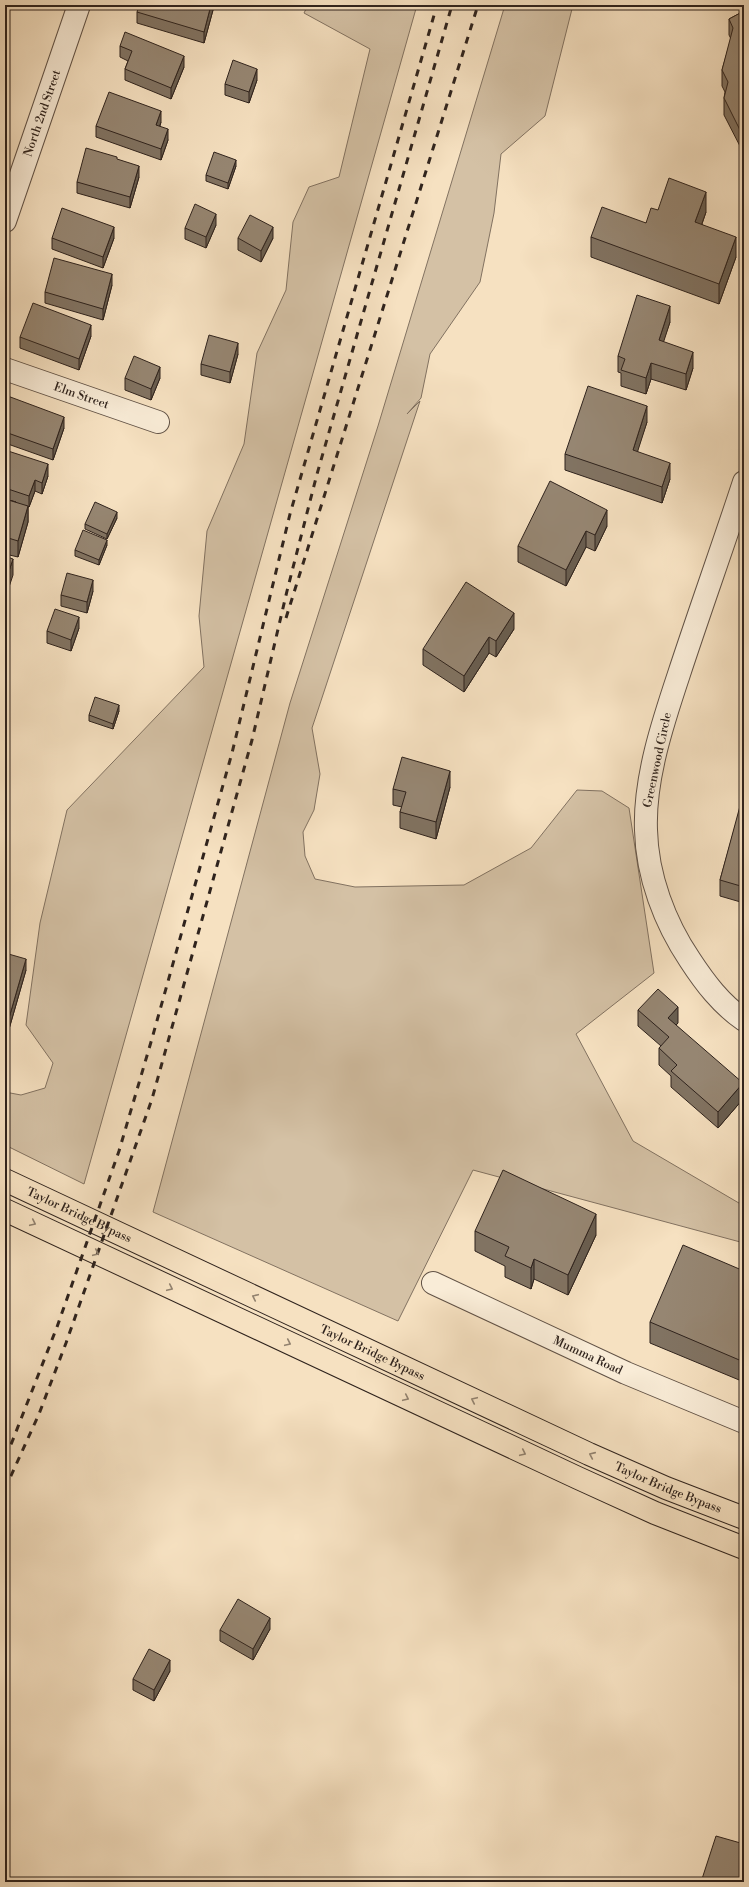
<svg xmlns="http://www.w3.org/2000/svg" width="749" height="1887" font-family="'Libre Bodoni',serif">
<style>
.green{fill:#d4c1a5;stroke:#827261}
.lines{fill:none;stroke-linecap:round;stroke-linejoin:round}
.minor-casing{stroke:#615246;stroke-width:24}
.major-casing{stroke:#2f231d;stroke-width:24}
.minor{stroke:#f9ecd7;stroke-width:22}
.major{stroke:#f6e1c1;stroke-width:22}
.rail{stroke:#2f231d;stroke-width:3;stroke-dasharray:7 7;stroke-linecap:butt}
.wall{fill:#817362;stroke:#2f231d}
.shaded-wall{fill:#695e50;stroke:#2f231d}
.building{fill:#968672;stroke:#2f231d}
.oneway{stroke:#92826f}
.labels{text-anchor:middle;stroke-width:4;stroke-linejoin:round;paint-order:stroke}
.street-label{font-size:12px;fill:#2f231d;stroke:#f9ecd7}
</style>
<rect width="100%" height="100%" fill="#f6e1c1"/>
<filter id="stains"><feTurbulence type="fractalNoise" baseFrequency=".005" numOctaves="4"/><feColorMatrix values="0 0 0 0 .2 0 0 0 0 .09 0 0 0 0 .02 0 0 0 .5 -.17"/></filter>
<radialGradient id="worn" r=".72"><stop offset=".6" stop-color="#630" stop-opacity="0"/><stop offset="1" stop-color="#630" stop-opacity=".3"/></radialGradient>
<path class="green" d="M 308,5 L 417,5 L 84,1184 L 5,1145 L 5,1092 L 21,1095 L 45,1088 L 53,1063 L 26,1025 L 40,923 L 67,810 L 204,667 L 199,616 L 207,531 L 244,444 L 257,353 L 286,290 L 293,222 L 309,187 L 339,177 L 370,49 L 304,13 Z
M 505,5 L 573,5 L 545,116 L 501,154 L 494,213 L 480,282 L 430,354 L 421,398 L 407,414 L 420,401 L 312,728 L 320,774 L 314,810 L 303,832 L 305,856 L 315,879 L 355,887 L 464,885 L 531,848 L 577,790 L 602,791 L 629,808 L 654,973 L 576,1034 L 633,1141 L 744,1206 L 744,1243 L 473,1170 L 398,1321 L 153,1212 L 290,703 L 378,426 Z"/>
<g class="lines">
<g class="minor-casing">
<g id="minor">
<path id="s1" d="M 5,221 L 79,5"/>
<path id="s2" d="M 5,369 L 158,422"/>
<path d="M 744,482 C 723,546 700,610 679,674 C 663,722 644,779 646,830 C 647,876 665,923 690,960 C 705,983 721,1004 744,1020"/>
<path id="s3" d="M 433,1283 L 626,1373 L 744,1422"/>
</g>
</g>
<g class="major-casing">
<g id="major">
<path id="s4" d="M 5,1180 L 589,1454 L 666,1488 L 744,1518"/>
<path d="M 5,1210 L 578,1478 L 655,1513 L 744,1548"/>
</g>
</g>
<use href="#minor" class="minor"/>
<use href="#major" class="major"/>
<path class="rail" d="M 286,618 L 478,5
M 5,1457 L 12,1442 L 57,1327 L 119,1151 L 151,1042 L 232,753 L 290,514 L 437,5
M 5,1489 L 39,1414 L 66,1343 L 152,1099 L 252,740 L 287,591 L 317,474 L 452,5"/>
</g>
<path class="wall" d="M 213,5 L 213,10 L 204,43 L 137,23 L 137,12 Z
M 744,11 L 742,150 L 724,115 L 724,98 L 725,92 L 722,86 L 722,70 L 731,39 L 729,35 L 729,19 Z
M 120,46 L 184,67 L 171,99 L 125,80 L 125,69 L 128,61 L 120,57 Z
M 257,80 L 249,103 L 225,95 L 225,84 Z
M 161,122 L 160,126 L 168,140 L 161,160 L 96,137 L 96,126 Z
M 117,160 L 139,177 L 130,208 L 77,193 L 77,182 Z
M 236,166 L 228,189 L 206,181 L 206,175 Z
M 658,210 L 706,212 L 702,224 L 736,257 L 719,304 L 591,257 L 591,237 L 646,223 Z
M 216,225 L 206,248 L 185,239 L 185,228 Z
M 52,238 L 114,238 L 103,268 L 52,249 Z
M 238,238 L 273,238 L 261,262 L 238,250 Z
M 112,285 L 103,320 L 45,303 L 45,292 Z
M 670,322 L 663,342 L 693,368 L 686,390 L 651,379 L 646,394 L 621,386 L 621,373 L 618,372 L 618,356 Z
M 91,336 L 79,370 L 20,348 L 20,337 Z
M 238,354 L 230,383 L 201,375 L 201,364 Z
M 125,378 L 160,378 L 151,400 L 125,390 Z
M 5,395 L 64,428 L 53,460 L 5,443 Z
M 647,422 L 637,451 L 670,479 L 662,503 L 565,470 L 565,454 Z
M 5,450 L 48,476 L 42,494 L 35,491 L 29,507 L 28,507 L 28,522 L 18,557 L 5,554 L 5,499 L 16,502 L 5,499 Z
M 117,518 L 107,539 L 85,529 L 85,524 Z
M 607,526 L 595,551 L 586,547 L 566,586 L 518,562 L 518,546 Z
M 107,545 L 99,565 L 75,556 L 75,550 Z
M 93,591 L 87,613 L 61,606 L 61,595 Z
M 79,628 L 71,651 L 47,643 L 47,631 Z
M 514,629 L 496,657 L 489,653 L 464,692 L 423,665 L 423,649 Z
M 119,711 L 113,729 L 89,721 L 89,715 Z
M 450,787 L 436,839 L 400,828 L 400,812 L 402,807 L 393,805 L 393,789 Z
M 744,795 L 744,903 L 720,896 L 720,880 Z
M 5,953 L 26,970 L 7,1036 L 5,1036 Z
M 638,1010 L 678,1023 L 676,1025 L 743,1099 L 718,1128 L 671,1087 L 671,1076 L 659,1065 L 659,1048 L 661,1046 L 638,1026 Z
M 475,1231 L 596,1235 L 568,1295 L 534,1279 L 531,1289 L 505,1277 L 505,1266 L 475,1251 Z
M 744,1271 L 744,1382 L 650,1343 L 650,1322 Z
M 270,1629 L 253,1660 L 220,1641 L 220,1630 Z
M 170,1671 L 154,1701 L 133,1690 L 133,1679 Z"/>
<path class="shaded-wall" d="M 211,5 L 213,5 L 213,10 L 204,43 L 204,32 Z
M 184,56 L 184,67 L 171,99 L 171,88 Z
M 257,69 L 257,80 L 249,103 L 249,92 Z
M 161,111 L 161,122 L 156,136 L 156,125 Z
M 168,129 L 168,140 L 161,160 L 161,149 Z
M 744,133 L 744,149 L 742,150 L 742,134 Z
M 236,160 L 236,166 L 228,189 L 228,183 Z
M 139,166 L 139,177 L 130,208 L 130,197 Z
M 706,192 L 706,212 L 695,243 L 695,222 Z
M 216,214 L 216,225 L 206,248 L 206,237 Z
M 114,227 L 114,238 L 103,268 L 103,257 Z
M 273,227 L 273,238 L 261,262 L 261,251 Z
M 736,237 L 736,257 L 719,304 L 719,284 Z
M 112,274 L 112,285 L 103,320 L 103,309 Z
M 670,306 L 670,322 L 659,356 L 659,340 Z
M 91,325 L 91,336 L 79,370 L 79,359 Z
M 238,343 L 238,354 L 230,383 L 230,372 Z
M 693,352 L 693,368 L 686,390 L 686,374 Z
M 651,363 L 651,379 L 646,394 L 646,378 Z
M 160,367 L 160,378 L 151,400 L 151,389 Z
M 647,406 L 647,422 L 633,466 L 633,450 Z
M 64,417 L 64,428 L 53,460 L 53,449 Z
M 670,463 L 670,479 L 662,503 L 662,487 Z
M 48,464 L 48,476 L 42,494 L 42,483 Z
M 35,480 L 35,491 L 29,507 L 29,496 Z
M 28,506 L 28,522 L 18,557 L 18,541 Z
M 607,510 L 607,526 L 595,551 L 595,535 Z
M 117,512 L 117,518 L 107,539 L 107,534 Z
M 586,531 L 586,547 L 566,586 L 566,570 Z
M 107,540 L 107,545 L 99,565 L 99,560 Z
M 13,559 L 13,575 L 5,599 L 5,583 Z
M 93,580 L 93,591 L 87,613 L 87,602 Z
M 514,613 L 514,629 L 496,657 L 496,641 Z
M 79,617 L 79,628 L 71,651 L 71,640 Z
M 489,637 L 489,653 L 464,692 L 464,676 Z
M 119,705 L 119,711 L 113,729 L 113,724 Z
M 450,771 L 450,787 L 436,839 L 436,822 Z
M 26,959 L 26,970 L 7,1036 L 7,1025 Z
M 678,1007 L 678,1023 L 668,1034 L 668,1018 Z
M 743,1083 L 743,1099 L 718,1128 L 718,1112 Z
M 596,1214 L 596,1235 L 568,1295 L 568,1275 Z
M 534,1259 L 534,1279 L 531,1289 L 531,1268 Z
M 270,1618 L 270,1629 L 253,1660 L 253,1649 Z
M 170,1660 L 170,1671 L 154,1701 L 154,1690 Z"/>
<path class="building" d="M 139,5 L 211,5 L 204,32 L 137,12 Z
M 744,11 L 744,133 L 742,134 L 724,98 L 728,82 L 722,70 L 733,28 L 729,19 Z
M 125,32 L 184,56 L 171,88 L 125,69 L 132,51 L 120,46 Z
M 233,60 L 257,69 L 249,92 L 225,84 Z
M 109,92 L 161,111 L 156,125 L 168,129 L 161,149 L 96,126 Z
M 86,148 L 117,157 L 117,159 L 139,166 L 130,197 L 77,182 Z
M 214,152 L 236,160 L 228,183 L 206,175 Z
M 669,178 L 706,192 L 695,222 L 736,237 L 719,284 L 591,237 L 602,207 L 646,223 L 651,208 L 658,210 Z
M 195,204 L 216,214 L 206,237 L 185,228 Z
M 62,208 L 114,227 L 103,257 L 52,238 Z
M 250,215 L 273,227 L 261,251 L 238,238 Z
M 54,258 L 112,274 L 103,309 L 45,292 Z
M 637,295 L 670,306 L 659,340 L 693,352 L 686,374 L 651,363 L 646,378 L 621,370 L 625,359 L 618,356 Z
M 33,303 L 91,325 L 79,359 L 20,337 Z
M 209,335 L 238,343 L 230,372 L 201,364 Z
M 134,356 L 160,367 L 151,389 L 125,378 Z
M 588,386 L 647,406 L 633,450 L 670,463 L 662,487 L 565,454 Z
M 5,395 L 64,417 L 53,449 L 5,432 Z
M 5,450 L 48,464 L 42,483 L 35,480 L 29,496 L 5,488 Z
M 550,481 L 607,510 L 595,535 L 586,531 L 566,570 L 518,546 Z
M 5,499 L 28,506 L 18,541 L 5,537 Z
M 95,502 L 117,512 L 107,534 L 85,524 Z
M 83,530 L 107,540 L 99,560 L 75,550 Z
M 5,556 L 13,559 L 5,583 Z
M 67,573 L 93,580 L 87,602 L 61,595 Z
M 466,582 L 514,613 L 496,641 L 489,637 L 464,676 L 423,649 Z
M 55,609 L 79,617 L 71,640 L 47,631 Z
M 95,697 L 119,705 L 113,724 L 89,715 Z
M 402,757 L 450,771 L 436,822 L 400,812 L 406,792 L 393,789 Z
M 743,795 L 744,795 L 744,887 L 720,880 Z
M 5,953 L 26,959 L 7,1025 L 5,1024 Z
M 658,989 L 678,1007 L 668,1018 L 743,1083 L 718,1112 L 671,1071 L 677,1065 L 659,1048 L 669,1037 L 638,1010 Z
M 503,1170 L 596,1214 L 568,1275 L 534,1259 L 531,1268 L 505,1256 L 509,1247 L 475,1231 Z
M 683,1245 L 744,1271 L 744,1362 L 650,1322 Z
M 238,1599 L 270,1618 L 253,1649 L 220,1630 Z
M 149,1649 L 170,1660 L 154,1690 L 133,1679 Z
M 716,1836 L 744,1844 L 744,1882 L 701,1882 Z"/>
<defs><path id="oneway-chevron" d="M-2-3.5L2.5 0L-2 3.5" fill="none" stroke-width="1.6" stroke-linecap="round" stroke-linejoin="round"/></defs>
<g class="oneway">
<use href="#oneway-chevron" transform="translate(33 1223) rotate(25)"/>
<use href="#oneway-chevron" transform="translate(96 1253) rotate(25)"/>
<use href="#oneway-chevron" transform="translate(170 1288) rotate(25)"/>
<use href="#oneway-chevron" transform="translate(255 1297) rotate(-155)"/>
<use href="#oneway-chevron" transform="translate(288 1343) rotate(25)"/>
<use href="#oneway-chevron" transform="translate(406 1398) rotate(25)"/>
<use href="#oneway-chevron" transform="translate(474 1400) rotate(-155)"/>
<use href="#oneway-chevron" transform="translate(523 1453) rotate(25)"/>
<use href="#oneway-chevron" transform="translate(592 1455) rotate(-156)"/>
</g>
<g class="labels">
<g class="street-label">
<text dy="4" stroke="none"><textPath href="#s1" startOffset="114">North 2nd Street</textPath></text>
<text dy="4" stroke="none"><textPath href="#s2" startOffset="81">Elm Street</textPath></text>
<text transform="translate(657 760) rotate(-78)" y="4">Greenwood Circle</text>
<text dy="4" stroke="none"><textPath href="#s4" startOffset="82">Taylor Bridge Bypass</textPath></text>
<text dy="4" stroke="none"><textPath href="#s4" startOffset="406">Taylor Bridge Bypass</textPath></text>
<text dy="4" stroke="none"><textPath href="#s3" startOffset="171">Mumma Road</textPath></text>
<text dy="4" stroke="none"><textPath href="#s4" startOffset="731">Taylor Bridge Bypass</textPath></text>
</g>
</g>
<rect width="749" height="1887" fill="none" stroke="#f6e1c1" stroke-width="20"/>
<rect x="6" y="6" width="737" height="1875" fill="none" stroke="#2f231d" stroke-width="2"/>
<rect x="10" y="10" width="729" height="1867" fill="none" stroke="#2f231d"/>
<rect width="100%" height="100%" filter="url(#stains)"/>
<rect width="100%" height="100%" fill="url(#worn)"/>
</svg>
